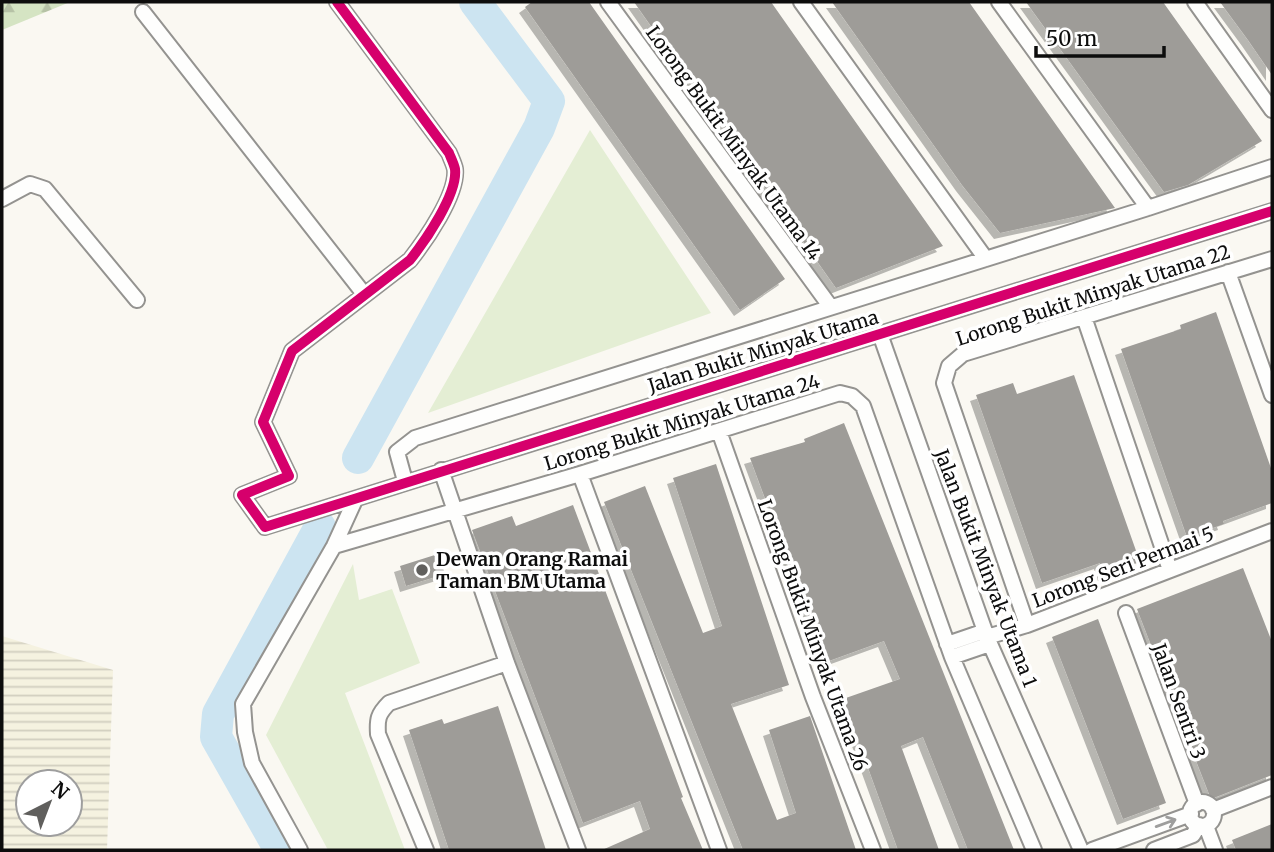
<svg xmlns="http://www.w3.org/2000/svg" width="1274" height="852" font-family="Merriweather,serif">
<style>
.farmland{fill:url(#farmland-rules);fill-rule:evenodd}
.forest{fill:url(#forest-firs)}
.park{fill:#e4eed4}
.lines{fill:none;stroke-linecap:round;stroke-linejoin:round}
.river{stroke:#cce4f1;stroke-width:32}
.building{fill:#9e9c98;filter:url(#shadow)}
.minor-casing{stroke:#949390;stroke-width:18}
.minor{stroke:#fefefd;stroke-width:14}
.cycleway-casing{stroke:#fff;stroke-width:15}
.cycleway{stroke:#d6006c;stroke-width:10}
.oneway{stroke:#9e9e9d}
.poi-dot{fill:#605f5d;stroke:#fff;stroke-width:2.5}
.labels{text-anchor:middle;stroke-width:7;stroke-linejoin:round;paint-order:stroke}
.street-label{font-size:19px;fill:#0d0d0d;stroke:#fff}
.poi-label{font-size:19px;font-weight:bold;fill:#0d0d0d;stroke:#fff;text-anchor:start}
</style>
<defs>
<pattern id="farmland-rules" width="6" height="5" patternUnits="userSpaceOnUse" patternTransform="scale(1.75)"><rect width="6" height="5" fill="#f5f2e0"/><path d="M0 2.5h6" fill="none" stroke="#d1cebf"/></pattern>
<pattern id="forest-firs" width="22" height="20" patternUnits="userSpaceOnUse" patternTransform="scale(1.75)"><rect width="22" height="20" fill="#d5e4c3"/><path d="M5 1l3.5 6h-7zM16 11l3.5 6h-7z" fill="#b6c2a6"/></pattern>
<filter id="shadow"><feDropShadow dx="-6" dy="6" stdDeviation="0" flood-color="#0004"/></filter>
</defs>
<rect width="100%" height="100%" fill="#faf8f2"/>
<path class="farmland" d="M 2,636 L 113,670 L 107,850 L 2,850 ZM 28,782 L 70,782 L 70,824 L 28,824 Z"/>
<path class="forest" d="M 2,2 L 70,2 L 2,30 Z"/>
<path class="park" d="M 590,130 L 711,313 L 428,413 Z
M 353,564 L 359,600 L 392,589 L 420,663 L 345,693 L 405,850 L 328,850 L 266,735 Z"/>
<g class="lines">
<path class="river" d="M 358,458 L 539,128 L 549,101 L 475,2
M 280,850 L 216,737 L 218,714 L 320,527"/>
</g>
<path class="building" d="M 532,2 L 589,2 L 785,279 L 740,310 L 525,7 Z
M 634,2 L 771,2 L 943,246 L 836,288 Z
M 832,2 L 969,2 L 1115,208 L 1000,233 L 962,185 Z
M 1026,2 L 1163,2 L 1262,141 L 1188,185 L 1164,192 Z
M 1220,2 L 1272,2 L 1272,75 L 1248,40 Z
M 1216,312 L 1272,471 L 1272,503 L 1223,521 L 1224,524 L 1187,537 L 1121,349 L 1181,329 L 1180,325 Z
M 1074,375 L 1140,562 L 1104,575 L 1100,563 L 1042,583 L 976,395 L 1013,383 L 1017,394 Z
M 844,423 L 1014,850 L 968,850 L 923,737 L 901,746 L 939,850 L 898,850 L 843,699 L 900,679 L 884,641 L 826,662 L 750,458 L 805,442 L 804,439 Z
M 716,464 L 789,685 L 731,704 L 777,820 L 796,813 L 769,730 L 810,716 L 856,850 L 743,850 L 604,502 L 645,486 L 703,633 L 722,626 L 673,478 Z
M 573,505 L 683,797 L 681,798 L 703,850 L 602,850 L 650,829 L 640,801 L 583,823 L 472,530 L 512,516 L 516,526 Z
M 438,554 L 445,574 L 406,586 L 400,566 Z
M 1243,568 L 1272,642 L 1272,775 L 1211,799 L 1137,609 Z
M 1098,619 L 1166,803 L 1123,819 L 1052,637 Z
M 498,706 L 546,850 L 449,850 L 409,730 L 442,719 L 444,724 Z
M 1272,824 L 1272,850 L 1236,850 L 1232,840 Z"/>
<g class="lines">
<g class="minor-casing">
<path id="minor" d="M 337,2 L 449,153 C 451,158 454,164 455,169 C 458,194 425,241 410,260 L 292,351 L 263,422 L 289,476 L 242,495 L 265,527 L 1272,211
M 608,2 L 830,306
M 801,2 L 986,259
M 999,2 L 1148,208
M 1195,2 L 1272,110
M 143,12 L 364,294
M 2,199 L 30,184 L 45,189 L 137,300
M 1228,272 L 1272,395
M 1084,317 L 1170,570
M 880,334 L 987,637 L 1081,850
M 719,431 L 813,697 L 873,850
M 441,470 L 507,663 L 578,850
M 580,474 L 719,850
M 405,481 L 397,452 L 415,438 L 1148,208 L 1272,167
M 334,546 L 580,474 L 840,393 L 852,396 L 863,406 L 952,657 L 1034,850
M 1126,613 L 1197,804
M 1027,625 L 944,383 L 949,366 L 963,354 L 1272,259
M 987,637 L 1027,625 L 1272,531
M 947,644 L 985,631
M 952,657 L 990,644
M1190 814a12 12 0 1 1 24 0a12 12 0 1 1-24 0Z
M 1213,810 L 1272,787
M 1206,826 L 1215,850
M 300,850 L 252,763 L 245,732 L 243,704 L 334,546 L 355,500
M 426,850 L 378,734 C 377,719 378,714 389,703 L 507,663
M 1092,850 L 1191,814
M 1154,850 L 1193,835 L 1199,825"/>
</g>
<use href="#minor" class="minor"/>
<g class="cycleway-casing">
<path id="cycleway" d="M 337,2 L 449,153 C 451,158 454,164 455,169 C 458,194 425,241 410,260 L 292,351 L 263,422 L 289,476 L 242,495 L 265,527 L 1272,211"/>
</g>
<use href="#cycleway" class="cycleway"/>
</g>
<defs><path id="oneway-shaft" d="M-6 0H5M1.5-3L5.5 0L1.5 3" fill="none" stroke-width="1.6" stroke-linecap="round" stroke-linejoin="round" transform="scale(1.75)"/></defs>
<use class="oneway" href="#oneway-shaft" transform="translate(1166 823) rotate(-20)"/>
<circle class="poi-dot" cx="422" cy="570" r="7"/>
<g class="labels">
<g class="street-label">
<text transform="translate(734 143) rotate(54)" y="7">Lorong Bukit Minyak Utama 14</text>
<text transform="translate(1093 295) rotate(-18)" y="7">Lorong Bukit Minyak Utama 22</text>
<text transform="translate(763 351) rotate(-17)" y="7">Jalan Bukit Minyak Utama</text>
<text transform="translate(682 422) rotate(-17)" y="7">Lorong Bukit Minyak Utama 24</text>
<text transform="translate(1123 567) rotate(-21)" y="7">Lorong Seri Permai 5</text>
<text transform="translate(986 568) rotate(69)" y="7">Jalan Bukit Minyak Utama 1</text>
<text transform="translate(813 635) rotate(70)" y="7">Lorong Bukit Minyak Utama 26</text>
<text transform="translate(1179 701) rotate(70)" y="7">Jalan Sentri 3</text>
</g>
<g class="poi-label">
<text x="436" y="566">Dewan Orang Ramai<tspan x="436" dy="22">Taman BM Utama</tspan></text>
</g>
</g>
<rect width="1274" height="852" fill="none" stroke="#0d0d0d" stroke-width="7"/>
<g transform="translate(49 803) rotate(42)"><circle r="33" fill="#ffffff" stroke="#9e9e9e" stroke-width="2"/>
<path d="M0-5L12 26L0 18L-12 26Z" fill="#605f5d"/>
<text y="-10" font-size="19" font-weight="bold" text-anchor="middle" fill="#0d0d0d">N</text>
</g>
<path d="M1036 46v10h128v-10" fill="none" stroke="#0d0d0d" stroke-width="3.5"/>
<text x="1046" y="46" font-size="21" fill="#0d0d0d" stroke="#ffffff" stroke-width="5" paint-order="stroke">50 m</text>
</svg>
